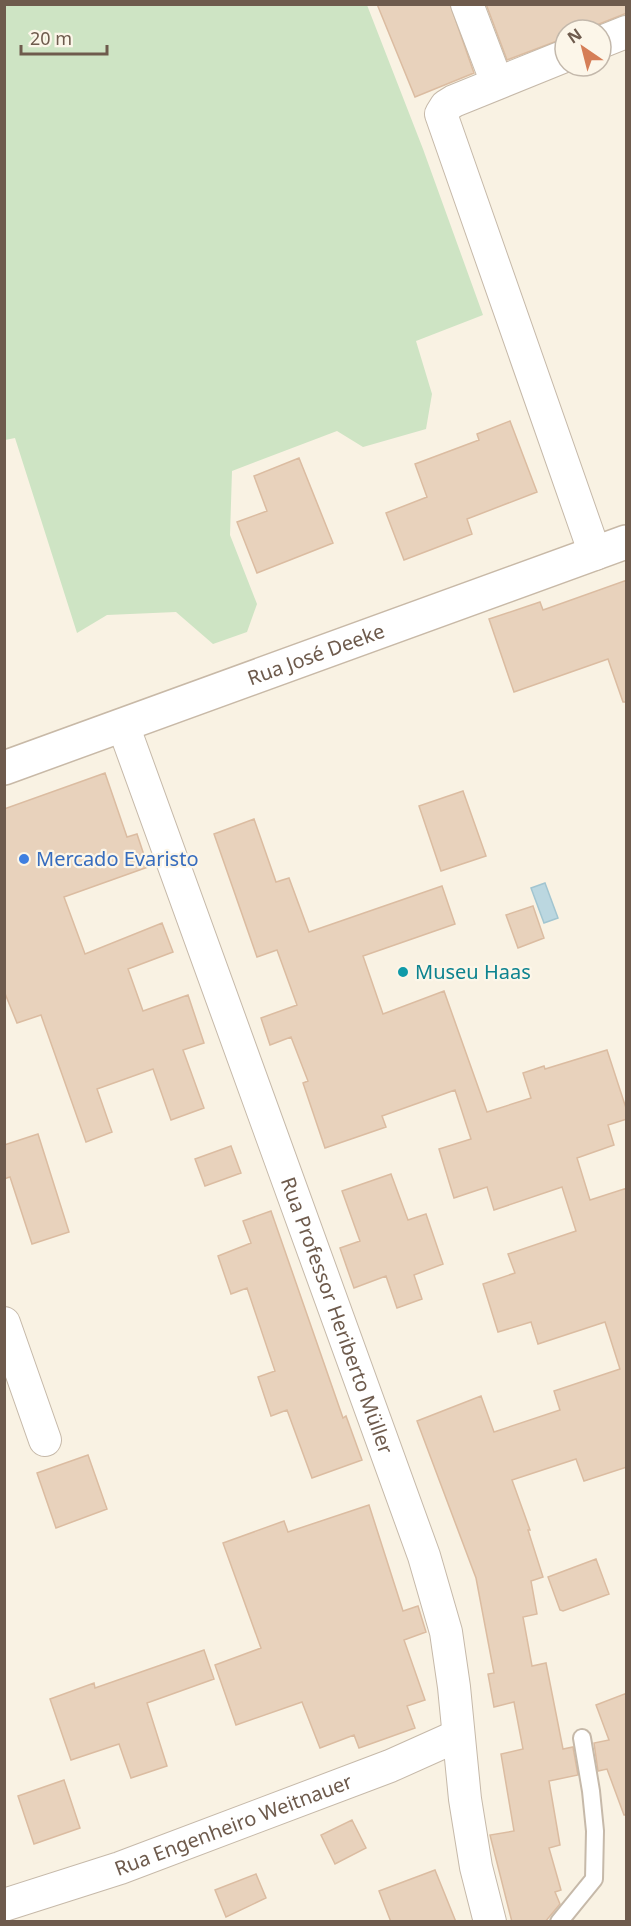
<svg xmlns="http://www.w3.org/2000/svg" width="631" height="1926" font-family="'Noto Sans',sans-serif">
<style>
.green{fill:#cee4c4}
.water{fill:#bbd7e0;stroke:#a2c5d0;stroke-width:1.5}
.building{fill:#e8d2bc;stroke:#dbbca1;stroke-width:1.5}
.lines{fill:none;stroke-linecap:round;stroke-linejoin:round}
.lane-casing{stroke:#c6b9a9;stroke-width:20}
.street-casing{stroke:#c6b9a9;stroke-width:34}
.secondary-casing{stroke:#c8b9a7;stroke-width:36}
.lane{stroke:#fff;stroke-width:16}
.street{stroke:#fff;stroke-width:32}
.secondary{stroke:#fff;stroke-width:33}
.shop-dot{fill:#3f7fe0;stroke:#fcf6e9;stroke-width:2}
.culture-dot{fill:#0f9aa8;stroke:#fcf6e9;stroke-width:2}
.labels{text-anchor:middle;stroke-width:4.5;stroke-linejoin:round;paint-order:stroke}
.street-label{font-size:20px;fill:#6e5b4d;stroke:#fcf6e9}
.shop-label{font-size:20px;fill:#366cbe;stroke:#fcf6e9;text-anchor:start}
.culture-label{font-size:20px;fill:#0d838f;stroke:#fcf6e9;text-anchor:start}
</style>
<rect width="100%" height="100%" fill="#f9f2e3"/>
<path class="green" d="M 4,5 L 367,5 L 423,149 L 483,315 L 416,341 L 432,394 L 426,429 L 363,447 L 337,431 L 232,471 L 230,535 L 257,604 L 247,632 L 213,644 L 176,612 L 107,615 L 77,633 L 15,438 L 5,440 Z"/>
<path class="water" d="M 545,883 L 558,918 L 544,923 L 531,888 Z"/>
<path class="building" d="M 377,4 L 450,4 L 474,73 L 415,97 Z
M 486,4 L 627,4 L 627,13 L 584,30 L 565,30 L 565,38 L 507,60 Z
M 510,421 L 537,492 L 467,519 L 472,534 L 404,560 L 386,513 L 427,497 L 415,464 L 479,440 L 477,434 Z
M 299,458 L 333,543 L 257,573 L 237,522 L 267,511 L 254,476 Z
M 627,580 L 627,702 L 623,702 L 608,659 L 514,692 L 489,619 L 540,602 L 543,610 Z
M 105,773 L 127,837 L 137,834 L 148,867 L 64,897 L 85,954 L 162,923 L 173,952 L 128,969 L 143,1011 L 188,995 L 204,1043 L 183,1050 L 204,1108 L 171,1120 L 153,1069 L 97,1089 L 112,1132 L 86,1142 L 41,1015 L 17,1023 L 4,991 L 4,809 Z
M 463,791 L 486,856 L 441,871 L 419,806 Z
M 254,819 L 276,882 L 289,878 L 309,932 L 442,886 L 455,924 L 363,956 L 383,1014 L 444,991 L 487,1112 L 531,1098 L 523,1073 L 544,1066 L 545,1069 L 607,1050 L 627,1111 L 627,1119 L 608,1125 L 614,1145 L 577,1158 L 590,1200 L 627,1188 L 627,1467 L 584,1481 L 576,1459 L 512,1480 L 530,1530 L 528,1530 L 543,1577 L 531,1581 L 537,1614 L 523,1617 L 532,1666 L 546,1663 L 563,1749 L 573,1747 L 578,1775 L 549,1781 L 560,1845 L 549,1848 L 561,1890 L 555,1892 L 560,1904 L 545,1922 L 512,1922 L 490,1835 L 514,1831 L 501,1754 L 523,1749 L 514,1702 L 494,1707 L 488,1674 L 494,1673 L 476,1578 L 417,1421 L 481,1396 L 494,1432 L 560,1410 L 554,1391 L 620,1369 L 605,1322 L 538,1344 L 531,1322 L 498,1332 L 483,1284 L 515,1273 L 508,1254 L 576,1231 L 562,1187 L 494,1210 L 487,1187 L 454,1198 L 439,1149 L 471,1139 L 455,1090 L 382,1116 L 386,1127 L 325,1148 L 303,1083 L 308,1081 L 291,1037 L 270,1045 L 261,1018 L 297,1005 L 277,950 L 257,957 L 214,834 Z
M 533,906 L 544,938 L 518,948 L 506,915 Z
M 38,1134 L 69,1232 L 32,1244 L 10,1177 L 4,1179 L 4,1145 Z
M 231,1146 L 241,1173 L 205,1186 L 195,1159 Z
M 391,1174 L 408,1220 L 426,1214 L 443,1264 L 414,1275 L 422,1299 L 397,1308 L 386,1276 L 354,1288 L 340,1248 L 360,1241 L 342,1191 Z
M 271,1211 L 343,1418 L 346,1416 L 362,1460 L 312,1478 L 287,1410 L 271,1416 L 258,1377 L 275,1371 L 247,1288 L 231,1294 L 218,1256 L 251,1243 L 243,1221 Z
M 88,1455 L 107,1509 L 56,1528 L 37,1473 Z
M 369,1505 L 403,1611 L 418,1606 L 426,1632 L 404,1640 L 425,1700 L 407,1706 L 415,1728 L 359,1748 L 354,1735 L 320,1748 L 302,1702 L 236,1725 L 215,1665 L 261,1648 L 223,1543 L 284,1521 L 288,1532 Z
M 596,1559 L 609,1594 L 563,1611 L 560,1610 L 548,1577 Z
M 204,1650 L 214,1679 L 147,1703 L 167,1766 L 131,1778 L 119,1744 L 71,1760 L 50,1699 L 94,1683 L 95,1688 Z
M 627,1693 L 627,1815 L 624,1815 L 607,1769 L 598,1771 L 594,1743 L 609,1740 L 596,1705 Z
M 64,1780 L 80,1828 L 34,1844 L 18,1796 Z
M 352,1820 L 366,1848 L 335,1864 L 321,1835 Z
M 435,1870 L 456,1922 L 391,1922 L 379,1891 Z
M 256,1874 L 266,1898 L 226,1917 L 215,1890 Z"/>
<g class="lines">
<g class="lane-casing">
<path id="lane" d="M 559,1922 L 594,1879 L 595,1831 L 591,1791 L 582,1738"/>
</g>
<g class="street-casing">
<g id="street">
<path d="M 467,4 L 497,83"/>
<path d="M 601,42 L 626,32"/>
<path d="M 565,56 L 454,101 L 446,106 L 441,114 L 595,554"/>
<path id="s1" d="M 123,725 L 424,1556 L 446,1632 L 454,1687 L 465,1799 L 476,1867 L 490,1922"/>
<path d="M 4,1323 L 45,1440"/>
<path id="s2" d="M 4,1905 L 120,1868 L 390,1766 L 457,1736"/>
</g>
</g>
<g class="secondary-casing">
<g id="secondary">
<path id="s3" d="M 4,768 L 626,542"/>
</g>
</g>
<use href="#lane" class="lane"/>
<use href="#street" class="street"/>
<use href="#secondary" class="secondary"/>
</g>
<circle class="shop-dot" cx="24" cy="859" r="6"/>
<circle class="culture-dot" cx="403" cy="972" r="6"/>
<g class="labels">
<g class="street-label">
<text dy="7" stroke="none"><textPath href="#s3" startOffset="332">Rua José Deeke</textPath></text>
<text dy="7" stroke="none"><textPath href="#s1" startOffset="628">Rua Professor Heriberto Müller</textPath></text>
<text dy="7" stroke="none"><textPath href="#s2" startOffset="243">Rua Engenheiro Weitnauer</textPath></text>
</g>
<g class="shop-label">
<text x="36" y="866">Mercado Evaristo</text>
</g>
<g class="culture-label">
<text x="415" y="979">Museu Haas</text>
</g>
</g>
<rect width="631" height="1926" fill="none" stroke="#6e5b4d" stroke-width="12"/>
<g transform="translate(583 48) rotate(325)"><circle r="28" fill="#fcf6e9" stroke="#c3b8ab" stroke-width="1.5"/>
<path d="M0-4.5L10 22L0 15L-10 22Z" fill="#d57e57"/>
<text y="-9" font-size="16" font-weight="bold" text-anchor="middle" fill="#6e5b4d">N</text>
</g>
<path d="M21 45v9h86v-9" fill="none" stroke="#6e5b4d" stroke-width="3"/>
<text x="30" y="45" font-size="18" fill="#6e5b4d" stroke="#fcf6e9" stroke-width="4.5" paint-order="stroke">20 m</text>
</svg>
